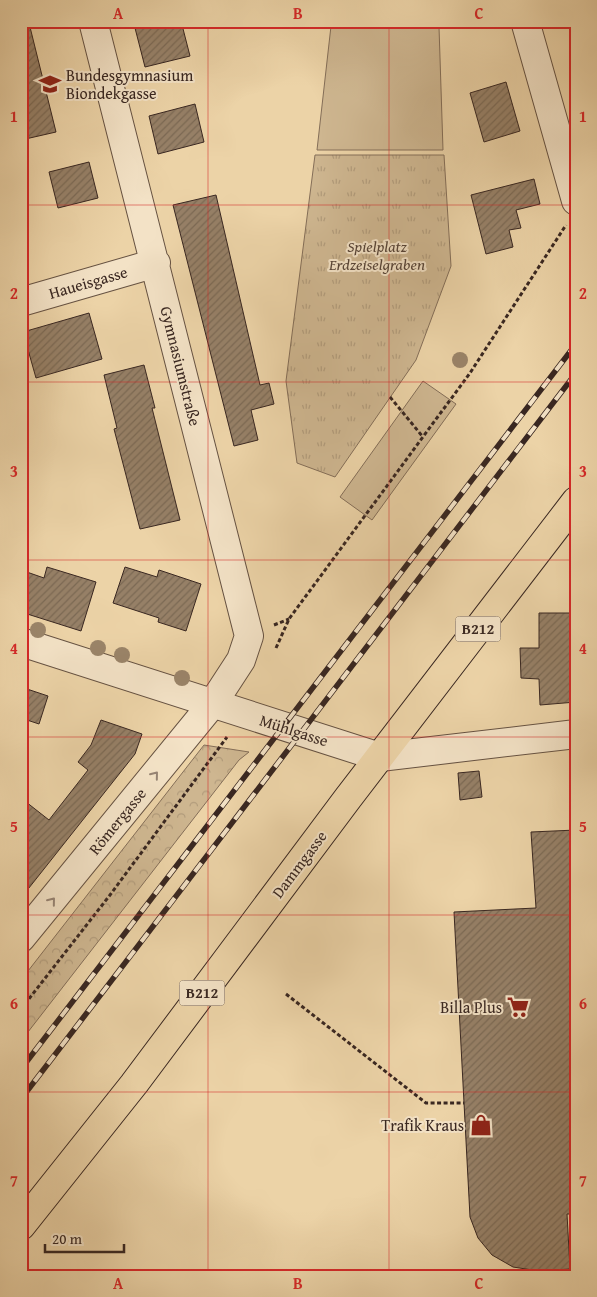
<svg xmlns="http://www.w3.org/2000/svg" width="597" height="1297" font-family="'Gentium Book Plus',serif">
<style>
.grass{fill:url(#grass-tufts);stroke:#846e58}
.forest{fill:url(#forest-crowns);stroke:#846e58}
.pitch{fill:#ceb690;stroke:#846e58}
.building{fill:url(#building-hatch);stroke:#392721}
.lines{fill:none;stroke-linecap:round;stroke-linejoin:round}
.minor-casing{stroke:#665242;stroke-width:30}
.major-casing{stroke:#392721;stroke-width:30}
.path{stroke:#392721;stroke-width:3;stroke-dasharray:4 2.5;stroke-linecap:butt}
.minor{stroke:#f3e2c6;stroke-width:28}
.major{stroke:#ecd3a7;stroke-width:28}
.rail-casing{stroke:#392721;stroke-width:5.5}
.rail{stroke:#f3e2c6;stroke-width:4;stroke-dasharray:11;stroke-linecap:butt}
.tree{fill:#9a8469}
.oneway{stroke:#968474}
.grid{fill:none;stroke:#d62828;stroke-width:1;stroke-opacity:0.55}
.labels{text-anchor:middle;stroke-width:4;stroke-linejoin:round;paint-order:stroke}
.shield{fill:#f3e2c6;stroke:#715f52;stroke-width:1}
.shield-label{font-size:15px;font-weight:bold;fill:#392721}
.poi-label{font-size:16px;fill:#392721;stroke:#f3e2c6;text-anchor:end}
.park-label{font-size:16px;font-style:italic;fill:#574437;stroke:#f3e2c6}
.street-label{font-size:16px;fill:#392721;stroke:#f3e2c6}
.neatline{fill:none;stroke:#d62828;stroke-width:2}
.grid-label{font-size:16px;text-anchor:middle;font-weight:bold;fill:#d62828}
</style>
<defs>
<pattern id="grass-tufts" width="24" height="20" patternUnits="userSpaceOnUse" patternTransform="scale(1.25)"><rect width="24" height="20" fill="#ceb690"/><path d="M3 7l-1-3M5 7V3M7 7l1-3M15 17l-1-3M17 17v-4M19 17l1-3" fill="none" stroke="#b29c7c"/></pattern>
<pattern id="forest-crowns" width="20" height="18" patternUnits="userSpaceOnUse" patternTransform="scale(1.25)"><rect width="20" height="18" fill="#ceb690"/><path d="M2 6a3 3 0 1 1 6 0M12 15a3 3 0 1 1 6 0" fill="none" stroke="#b29c7c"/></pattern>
<pattern id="building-hatch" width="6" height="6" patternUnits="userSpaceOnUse" patternTransform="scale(1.25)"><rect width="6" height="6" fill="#968067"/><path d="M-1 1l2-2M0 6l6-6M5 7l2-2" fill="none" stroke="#7b6954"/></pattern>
</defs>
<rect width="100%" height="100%" fill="#ecd3a7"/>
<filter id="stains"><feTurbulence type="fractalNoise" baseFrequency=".004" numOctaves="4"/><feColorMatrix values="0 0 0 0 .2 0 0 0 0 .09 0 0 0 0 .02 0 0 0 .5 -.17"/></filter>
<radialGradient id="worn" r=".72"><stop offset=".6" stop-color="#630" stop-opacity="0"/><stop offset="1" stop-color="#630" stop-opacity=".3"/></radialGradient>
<path class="grass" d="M 315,155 L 444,155 L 451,266 L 416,360 L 335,477 L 297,463 L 286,381 Z"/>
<path class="forest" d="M 204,745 L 249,752 L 239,760 L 21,1041 L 21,980 Z"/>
<path class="pitch" d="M 331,26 L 439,27 L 443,150 L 317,150 Z
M 423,381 L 456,404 L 372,520 L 340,497 Z"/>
<path class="building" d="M 161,21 L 181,21 L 190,56 L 145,67 L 135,28 Z
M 29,23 L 56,132 L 21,140 L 21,24 Z
M 506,82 L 520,131 L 484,142 L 470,93 Z
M 195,104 L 204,142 L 158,154 L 149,116 Z
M 89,162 L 98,198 L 58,208 L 49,172 Z
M 534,179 L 540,204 L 516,210 L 521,228 L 509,230 L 513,247 L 486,254 L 471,195 Z
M 216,195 L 260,385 L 269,383 L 274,404 L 251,410 L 258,440 L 234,446 L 173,205 Z
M 89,313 L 102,359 L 36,378 L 23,332 Z
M 144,365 L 155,408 L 152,408 L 180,520 L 140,529 L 114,429 L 117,428 L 104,375 Z
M 47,567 L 96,582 L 81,631 L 21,612 L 21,570 L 44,578 Z
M 125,567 L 157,577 L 159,570 L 201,584 L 186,631 L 158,622 L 159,618 L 113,603 Z
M 539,613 L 576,613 L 576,702 L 540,705 L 539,679 L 521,678 L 520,648 L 539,648 Z
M 21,687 L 48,696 L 39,724 L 21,718 Z
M 101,720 L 142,734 L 135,754 L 21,898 L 21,798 L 49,820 L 88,770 L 78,762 L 91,745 Z
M 479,771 L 482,797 L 460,800 L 458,773 Z
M 576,830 L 576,1214 L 567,1214 L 570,1269 L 539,1271 L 513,1267 L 492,1255 L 478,1238 L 470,1217 L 454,912 L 536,908 L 531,832 Z"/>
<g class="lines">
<g class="minor-casing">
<path id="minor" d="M 525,21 L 576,201
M 21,302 L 156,263
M 21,642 L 380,757 L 576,734
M 21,938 L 213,703 L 241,660 L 249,636 L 93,21"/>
</g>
<g class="major-casing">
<path id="major" d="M 21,1226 L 134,1084 L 348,798 L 576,501"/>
</g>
<path class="path" d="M 390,397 L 423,437
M 570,474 L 576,466
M 274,625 L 289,619
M 276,648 L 289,619 L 470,373 L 566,225
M 286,994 L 426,1103 L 464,1103
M 21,1009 L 110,895 L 227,737"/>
<use href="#minor" class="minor"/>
<use href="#major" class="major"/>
<g class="rail-casing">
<path id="rail" d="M 21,1069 L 576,344
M 21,1099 L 576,373"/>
</g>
<use href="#rail" class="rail"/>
</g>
<g class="tree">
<circle cx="460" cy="360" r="8"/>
<circle cx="38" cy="630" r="8"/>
<circle cx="98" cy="648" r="8"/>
<circle cx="122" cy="655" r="8"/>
<circle cx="182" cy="678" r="8"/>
</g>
<defs><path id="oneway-chevron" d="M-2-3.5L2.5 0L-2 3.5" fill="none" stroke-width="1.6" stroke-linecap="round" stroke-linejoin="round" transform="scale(1.25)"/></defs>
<g class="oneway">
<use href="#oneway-chevron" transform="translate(155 775) rotate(-51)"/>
<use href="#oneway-chevron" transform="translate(52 901) rotate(-51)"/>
</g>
<path class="grid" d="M 208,21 L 208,1276M 389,21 L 389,1276M 21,205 L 576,205M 21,382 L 576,382M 21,560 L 576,560M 21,737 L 576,737M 21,915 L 576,915M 21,1092 L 576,1092"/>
<defs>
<g id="school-bare" transform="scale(1.725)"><path d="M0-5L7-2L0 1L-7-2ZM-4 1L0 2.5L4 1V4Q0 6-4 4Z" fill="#8f2418" stroke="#f3e2c6" stroke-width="2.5" paint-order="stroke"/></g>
<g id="supermarket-bare" transform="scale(1.725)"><path d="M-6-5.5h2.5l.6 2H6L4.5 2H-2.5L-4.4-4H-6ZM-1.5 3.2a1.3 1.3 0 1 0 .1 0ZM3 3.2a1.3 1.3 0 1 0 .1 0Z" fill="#8f2418" stroke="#f3e2c6" stroke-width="2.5" paint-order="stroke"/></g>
<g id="shop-bare" transform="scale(1.725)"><path d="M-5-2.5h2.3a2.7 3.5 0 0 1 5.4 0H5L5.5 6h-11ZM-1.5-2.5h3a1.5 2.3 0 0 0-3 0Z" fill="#8f2418" stroke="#f3e2c6" stroke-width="2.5" paint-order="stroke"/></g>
</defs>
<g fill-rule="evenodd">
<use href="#school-bare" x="50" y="84"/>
<use href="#supermarket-bare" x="518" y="1007"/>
<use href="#shop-bare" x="481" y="1125"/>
</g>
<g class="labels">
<g class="shield">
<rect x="455.5" y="616.5" width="45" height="25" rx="4"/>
<rect x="179.5" y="980.5" width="45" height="25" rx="4"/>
</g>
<g class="shield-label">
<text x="478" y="634">B212</text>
<text x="202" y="998">B212</text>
</g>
<g class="poi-label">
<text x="66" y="81" text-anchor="start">Bundesgymnasium<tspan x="66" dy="18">Biondekgasse</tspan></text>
<text x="502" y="1013">Billa Plus</text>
<text x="464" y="1131">Trafik Kraus</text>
</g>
<g class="park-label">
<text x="377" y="252">Spielplatz<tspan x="377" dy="18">Erdzeiselgraben</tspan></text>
</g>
<g class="street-label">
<text transform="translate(88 282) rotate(-16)" y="6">Haueisgasse</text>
<text transform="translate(181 366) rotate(76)" y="6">Gymnasiumstraße</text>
<text transform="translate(294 730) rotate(18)" y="6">Mühlgasse</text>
<text transform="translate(117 821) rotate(-51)" y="6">Römergasse</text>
<text transform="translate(299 864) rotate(-53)" y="6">Dammgasse</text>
</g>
</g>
<rect width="597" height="1297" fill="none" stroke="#ecd3a7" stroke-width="55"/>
<path d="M45 1244v8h79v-8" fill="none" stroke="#392721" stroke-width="2.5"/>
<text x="52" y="1244" font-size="15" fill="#392721" stroke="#f3e2c6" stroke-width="4" paint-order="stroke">20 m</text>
<rect x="28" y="28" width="542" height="1242" class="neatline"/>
<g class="grid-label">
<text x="118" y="19">A</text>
<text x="298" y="19">B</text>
<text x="479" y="19">C</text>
<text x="14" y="122">1</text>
<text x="583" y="122">1</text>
<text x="14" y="299">2</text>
<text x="583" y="299">2</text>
<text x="14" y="477">3</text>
<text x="583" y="477">3</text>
<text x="14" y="654">4</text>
<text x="583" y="654">4</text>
<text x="14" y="832">5</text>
<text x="583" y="832">5</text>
<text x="14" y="1009">6</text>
<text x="583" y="1009">6</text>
<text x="14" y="1186">7</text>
<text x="583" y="1186">7</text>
<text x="118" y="1289">A</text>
<text x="298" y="1289">B</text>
<text x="479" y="1289">C</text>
</g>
<rect width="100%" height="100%" filter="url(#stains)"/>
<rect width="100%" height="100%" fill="url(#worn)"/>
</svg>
